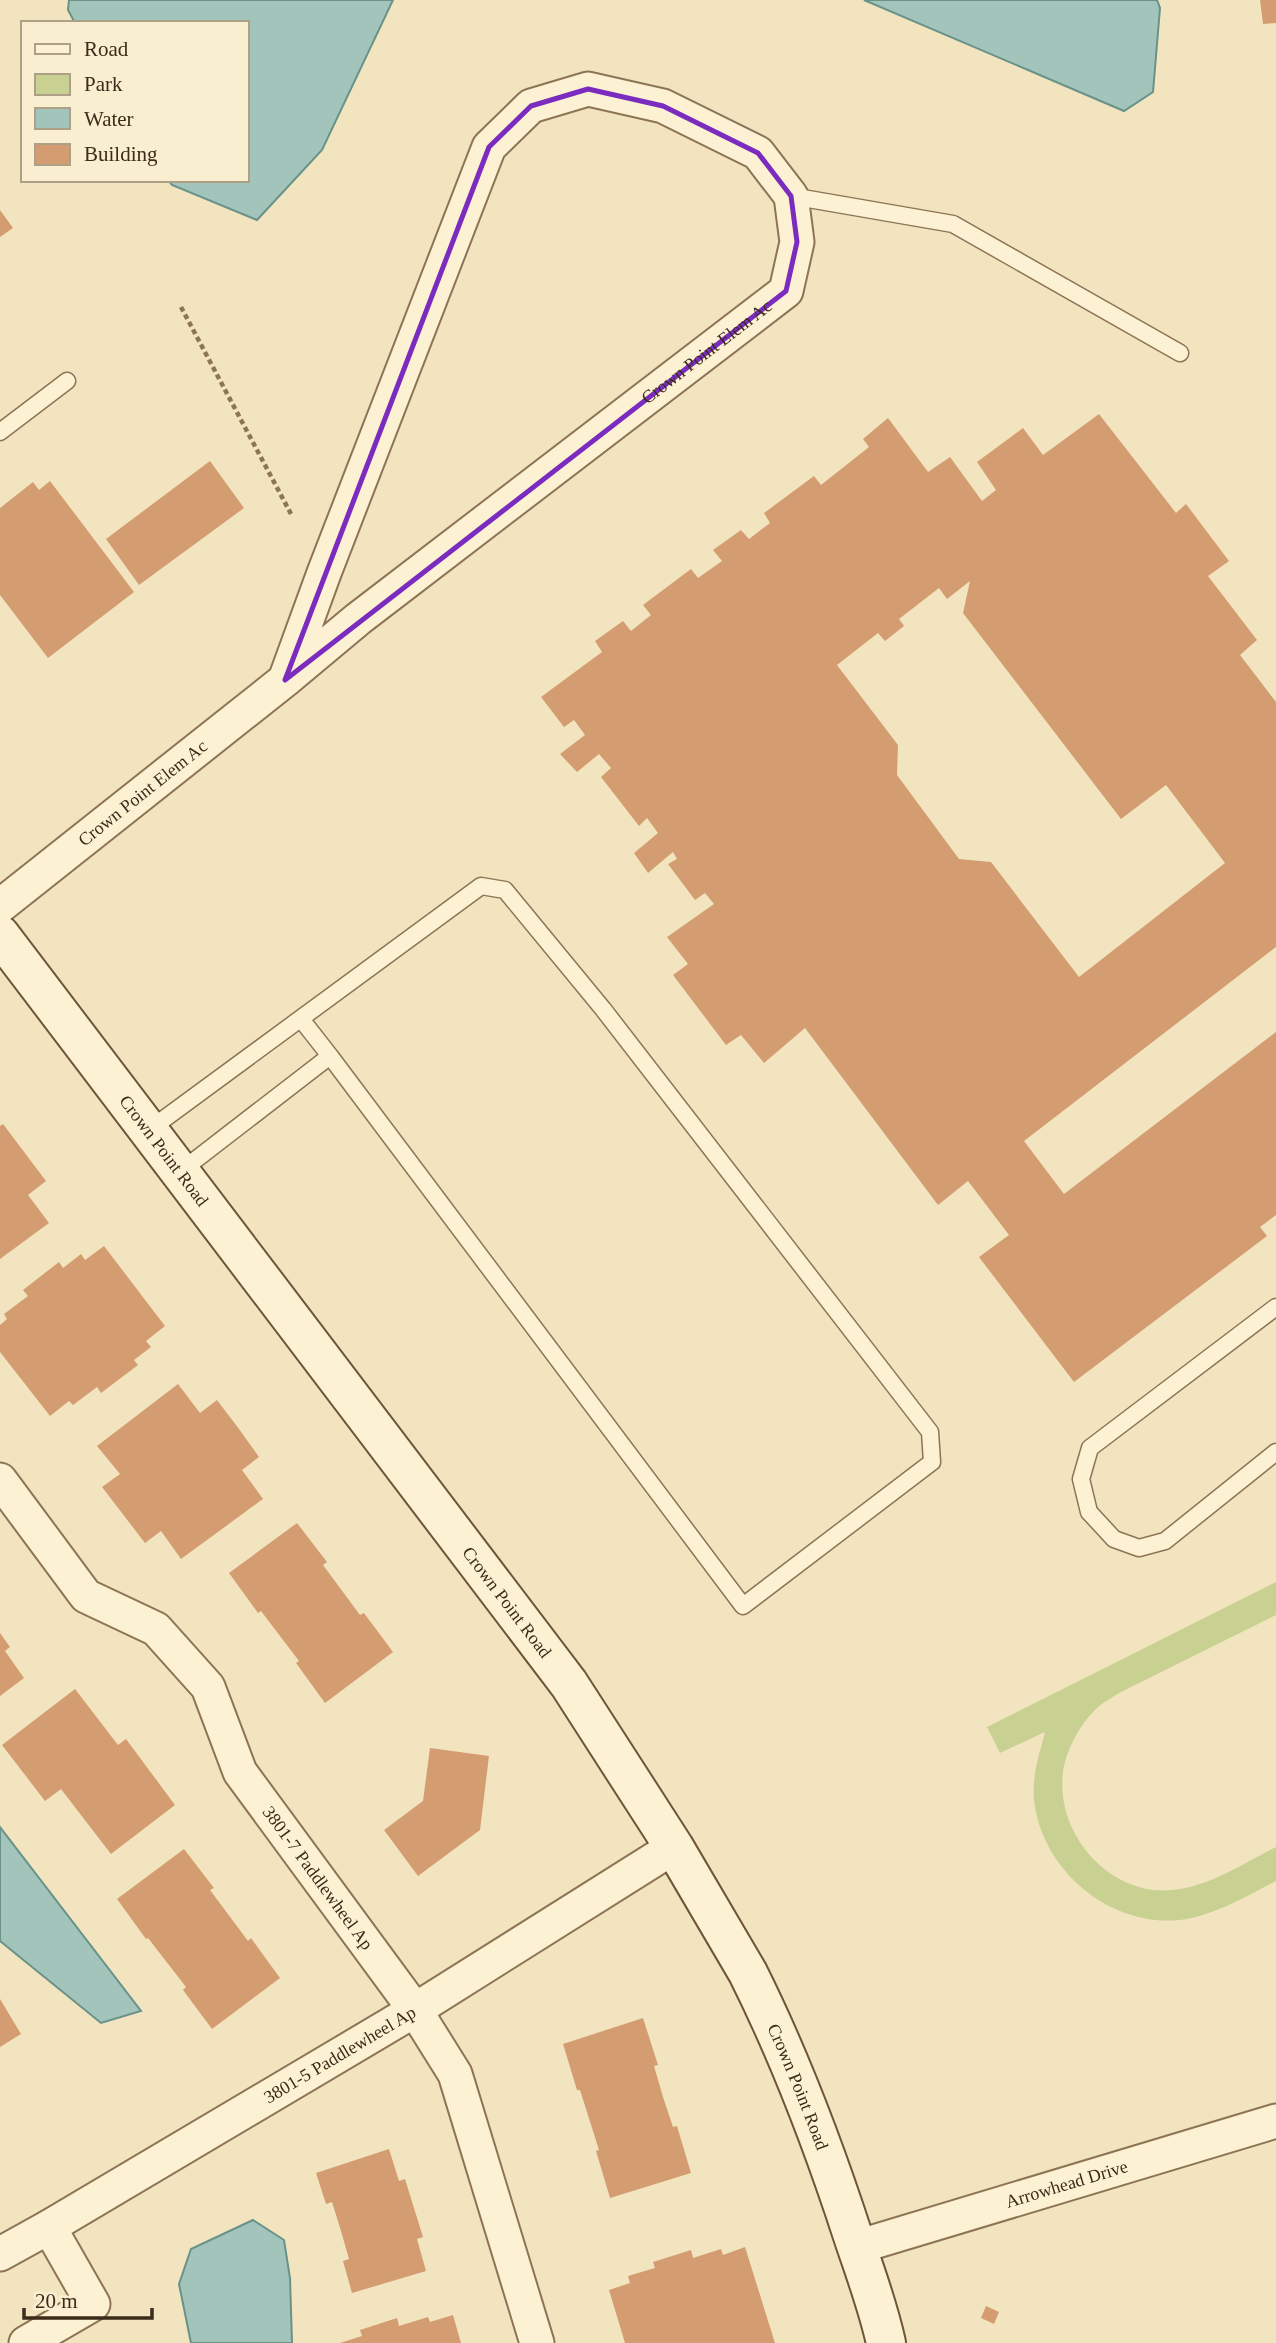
<svg xmlns="http://www.w3.org/2000/svg" width="1276" height="2343" font-family="Georgia,serif">
<style>
.green{fill:#c8d192}
.water{fill:#a2c4bb;stroke:#699289;stroke-width:2}
.building{fill:#d49d71;fill-rule:evenodd}
.lines{fill:none;stroke-linecap:round;stroke-linejoin:round}
.lane-casing{stroke:#8d7455;stroke-width:19}
.street-casing{stroke:#8d7455;stroke-width:37}
.secondary-casing{stroke:#6e5539;stroke-width:42}
.path{stroke:#8d7455;stroke-width:4.5;stroke-dasharray:5 3.5;stroke-linecap:butt}
.lane{stroke:#fcf1d3;stroke-width:16}
.street{stroke:#fcf1d3;stroke-width:33}
.secondary{stroke:#fcf1d3;stroke-width:38}
.marked{fill:none;stroke:#7b2cbf;stroke-width:5;stroke-linejoin:round}
.labels{text-anchor:middle;stroke-width:7;stroke-linejoin:round;paint-order:stroke}
.street-label{font-size:18px;fill:#3b2b1b;stroke:#f9eecf}
</style>
<rect width="100%" height="100%" fill="#f2e4bf"/>
<path class="green" d="M 1276,1582 L 1276,1615 L 1121,1692 C 1113,1697 1105,1701 1098,1707 C 1081,1722 1066,1750 1063,1772 C 1055,1833 1109,1896 1172,1890 C 1209,1887 1244,1863 1276,1847 L 1276,1881 C 1249,1895 1222,1911 1192,1918 C 1118,1934 1042,1874 1034,1800 C 1032,1775 1039,1755 1045,1732 L 1000,1753 L 987,1727 Z"/>
<path class="water" d="M 69,0 L 393,0 L 322,150 L 257,220 L 172,185 L 168,180 L 247,180 L 247,23 L 75,23 L 68,10 Z
M 864,0 L 1157,0 L 1160,8 L 1153,92 L 1124,111 Z
M 0,1827 L 141,2011 L 101,2023 L 0,1941 Z
M 253,2220 L 284,2240 L 290,2278 L 292,2343 L 191,2343 L 179,2284 L 191,2249 Z"/>
<path class="building" d="M 1260,0 L 1276,0 L 1276,23 L 1263,24 Z
M 0,210 L 13,228 L 0,237 Z
M 1099,414 L 1176,513 L 1186,504 L 1229,561 L 1208,576 L 1257,640 L 1240,655 L 1276,702 L 1276,947 L 1024,1141 L 1064,1194 L 1276,1032 L 1276,1215 L 1260,1227 L 1267,1236 L 1074,1382 L 979,1257 L 1009,1235 L 968,1181 L 938,1205 L 805,1028 L 764,1063 L 741,1035 L 726,1045 L 673,975 L 688,964 L 667,937 L 714,904 L 705,893 L 695,900 L 668,864 L 677,859 L 673,852 L 648,873 L 634,853 L 658,833 L 647,818 L 639,826 L 601,777 L 611,768 L 599,754 L 577,772 L 560,754 L 585,735 L 574,720 L 564,727 L 541,697 L 602,652 L 595,641 L 623,621 L 631,631 L 651,615 L 643,605 L 691,569 L 698,578 L 722,561 L 713,550 L 741,530 L 749,539 L 770,523 L 764,513 L 814,476 L 821,485 L 869,447 L 863,439 L 888,418 L 928,472 L 950,457 L 982,501 L 996,490 L 977,462 L 1023,428 L 1043,455 ZM 970,581 L 963,613 L 1121,819 L 1166,785 L 1225,863 L 1079,977 L 991,862 L 959,859 L 897,775 L 898,745 L 837,665 L 878,633 L 885,641 L 904,626 L 899,619 L 939,588 L 947,599 Z
M 210,461 L 244,508 L 139,585 L 106,539 Z
M 50,481 L 134,592 L 48,658 L 0,595 L 0,508 L 33,482 L 39,490 Z
M 3,1124 L 46,1181 L 28,1195 L 49,1223 L 0,1259 L 0,1126 Z
M 104,1246 L 165,1326 L 146,1341 L 151,1347 L 134,1360 L 138,1365 L 101,1393 L 97,1387 L 73,1405 L 69,1401 L 50,1416 L 0,1352 L 0,1325 L 7,1319 L 4,1314 L 28,1296 L 23,1290 L 59,1262 L 63,1268 L 81,1254 L 85,1260 Z
M 178,1384 L 200,1413 L 217,1400 L 239,1429 L 259,1457 L 242,1470 L 263,1499 L 181,1559 L 161,1531 L 145,1543 L 102,1487 L 120,1474 L 97,1446 Z
M 297,1523 L 327,1562 L 323,1565 L 360,1615 L 364,1613 L 393,1652 L 325,1703 L 296,1663 L 299,1661 L 261,1611 L 258,1613 L 229,1573 Z
M 0,1633 L 10,1647 L 5,1651 L 24,1678 L 0,1696 Z
M 75,1689 L 118,1745 L 126,1739 L 175,1805 L 111,1854 L 61,1789 L 45,1801 L 2,1745 Z
M 430,1748 L 489,1756 L 480,1830 L 418,1876 L 384,1830 L 423,1801 Z
M 184,1849 L 214,1888 L 210,1890 L 248,1941 L 251,1938 L 280,1978 L 212,2029 L 183,1990 L 186,1987 L 148,1938 L 146,1939 L 117,1899 Z
M 0,1999 L 21,2034 L 0,2047 Z
M 643,2018 L 658,2065 L 654,2066 L 663,2097 L 673,2127 L 677,2126 L 691,2173 L 610,2198 L 596,2151 L 599,2150 L 580,2090 L 577,2090 L 563,2044 Z
M 389,2149 L 399,2181 L 405,2179 L 423,2237 L 417,2239 L 426,2271 L 352,2293 L 343,2261 L 349,2259 L 341,2231 L 332,2202 L 326,2204 L 316,2173 Z
M 745,2247 L 775,2343 L 625,2343 L 609,2290 L 630,2283 L 628,2276 L 655,2268 L 653,2262 L 691,2250 L 693,2258 L 721,2249 L 723,2255 Z
M 986,2306 L 999,2312 L 994,2324 L 981,2318 Z
M 453,2315 L 461,2343 L 340,2343 L 362,2336 L 360,2330 L 397,2318 L 399,2326 L 428,2317 L 430,2322 Z"/>
<g class="lines">
<g class="lane-casing">
<path id="lane" d="M 791,196 L 953,224 L 1180,353
M 0,432 L 67,381
M 301,1019 L 330,1056
M 149,1130 L 481,886 L 505,890 L 603,1009 L 930,1432 L 932,1462 L 743,1606 L 330,1056 L 181,1171
M 1276,1307 L 1090,1448 L 1081,1479 L 1089,1512 L 1114,1539 L 1139,1548 L 1165,1541 L 1276,1452"/>
</g>
<g class="street-casing">
<g id="street">
<path id="s1" d="M 0,906 L 285,680 L 358,619 L 786,291 L 797,242 L 791,196 L 758,153 L 663,106 L 588,89 L 531,106 L 489,147 L 324,573 L 285,680"/>
<path id="s2" d="M 0,1480 L 86,1596 L 156,1629 L 208,1687 L 240,1772 L 415,2010 L 455,2074 L 537,2343"/>
<path id="s3" d="M 857,2247 L 1276,2121"/>
<path id="s4" d="M 0,2254 L 49,2227 L 415,2010 L 674,1847"/>
<path d="M 26,2343 L 93,2304 L 49,2227"/>
</g>
</g>
<g class="secondary-casing">
<g id="secondary">
<path id="s5" d="M 0,935 L 569,1684 L 674,1847 L 748,1973 C 790,2057 824,2147 853,2236 C 865,2272 878,2306 886,2343"/>
</g>
</g>
<path class="path" d="M 181,307 L 291,514"/>
<use href="#lane" class="lane"/>
<use href="#street" class="street"/>
<use href="#secondary" class="secondary"/>
</g>
<path class="marked" d="M 588,89 L 663,106 L 758,153 L 791,196 L 797,242 L 786,291 L 285,680 L 489,147 L 531,106 Z"/>
<g class="labels">
<g class="street-label">
<text dy="6" stroke="none"><textPath href="#s1" startOffset="898">Crown Point Elem Ac</textPath></text>
<text dy="6" stroke="none"><textPath href="#s1" startOffset="182">Crown Point Elem Ac</textPath></text>
<text dy="6" stroke="none"><textPath href="#s5" startOffset="271">Crown Point Road</textPath></text>
<text dy="6" stroke="none"><textPath href="#s5" startOffset="838">Crown Point Road</textPath></text>
<text dy="6" stroke="none"><textPath href="#s2" startOffset="522">3801-7 Paddlewheel Ap</textPath></text>
<text dy="6" stroke="none"><textPath href="#s4" startOffset="394">3801-5 Paddlewheel Ap</textPath></text>
<text dy="6" stroke="none"><textPath href="#s5" startOffset="1405">Crown Point Road</textPath></text>
<text dy="6" stroke="none"><textPath href="#s3" startOffset="219">Arrowhead Drive</textPath></text>
</g>
</g>
<rect x="21" y="21" width="228" height="161" fill="#f9eecf" stroke="#ada087" stroke-width="2"/>
<rect x="35" y="44" width="35" height="10" fill="#fcf1d3" stroke="#ada087" stroke-width="2"/>
<text x="84" y="56" font-size="21" fill="#3b2b1b">Road</text>
<rect x="35" y="74" width="35" height="21" fill="#c8d192" stroke="#ada087" stroke-width="2"/>
<text x="84" y="91" font-size="21" fill="#3b2b1b">Park</text>
<rect x="35" y="108" width="35" height="21" fill="#a2c4bb" stroke="#ada087" stroke-width="2"/>
<text x="84" y="126" font-size="21" fill="#3b2b1b">Water</text>
<rect x="35" y="144" width="35" height="21" fill="#d49d71" stroke="#ada087" stroke-width="2"/>
<text x="84" y="161" font-size="21" fill="#3b2b1b">Building</text>
<path d="M24 2308v10h128v-10" fill="none" stroke="#3b2b1b" stroke-width="3.5"/>
<text x="35" y="2308" font-size="21" fill="#3b2b1b" stroke="#f9eecf" stroke-width="5" paint-order="stroke">20 m</text>
</svg>
